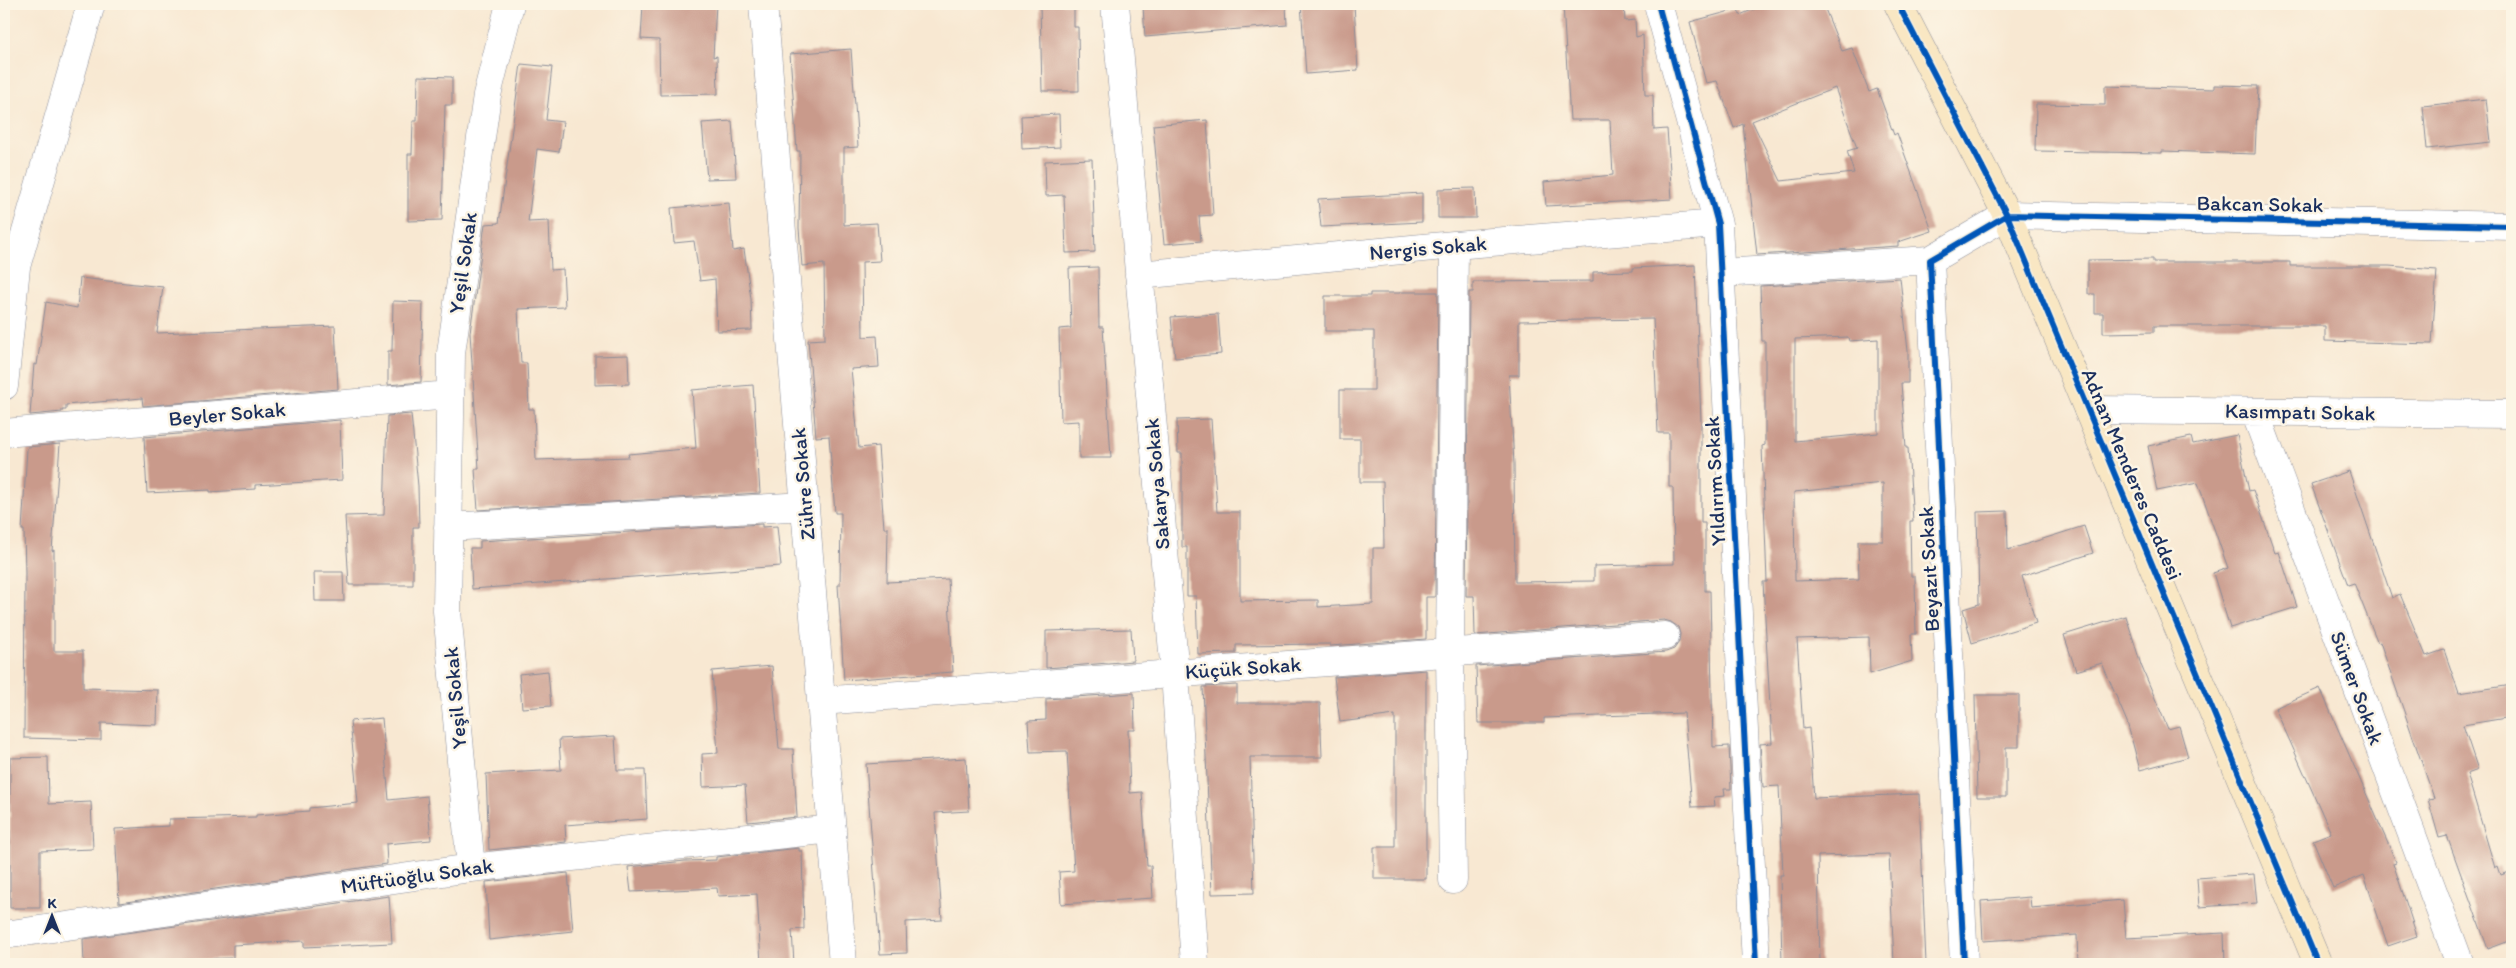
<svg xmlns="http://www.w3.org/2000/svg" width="2516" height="968" font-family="Itim,sans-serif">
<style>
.building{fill:#c99a8b;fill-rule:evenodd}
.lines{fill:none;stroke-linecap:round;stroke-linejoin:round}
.street-casing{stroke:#8a8c98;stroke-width:29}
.secondary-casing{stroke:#8a8c98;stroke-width:29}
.street{stroke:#fff;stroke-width:28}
.secondary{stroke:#f9e7c3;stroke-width:28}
.cycleway-casing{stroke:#fcf5e5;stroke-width:9}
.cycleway{stroke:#0057b8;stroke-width:6}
.labels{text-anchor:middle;stroke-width:5;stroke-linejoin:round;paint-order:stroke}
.street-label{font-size:21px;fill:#1b2f5e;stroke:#fcf5e5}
</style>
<rect width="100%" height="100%" fill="#fcf5e5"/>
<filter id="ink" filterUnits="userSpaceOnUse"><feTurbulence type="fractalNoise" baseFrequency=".02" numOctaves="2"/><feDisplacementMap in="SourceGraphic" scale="10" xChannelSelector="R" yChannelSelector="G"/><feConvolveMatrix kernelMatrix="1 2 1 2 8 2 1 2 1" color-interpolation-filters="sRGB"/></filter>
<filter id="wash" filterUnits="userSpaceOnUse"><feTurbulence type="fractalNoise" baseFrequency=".0096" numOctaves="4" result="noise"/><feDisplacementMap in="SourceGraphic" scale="20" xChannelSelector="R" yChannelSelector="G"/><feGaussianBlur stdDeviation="1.12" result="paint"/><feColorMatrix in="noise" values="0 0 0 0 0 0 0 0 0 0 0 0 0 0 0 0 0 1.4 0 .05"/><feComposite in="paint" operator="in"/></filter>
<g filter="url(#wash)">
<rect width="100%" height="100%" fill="#f8e8d2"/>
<g id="blocks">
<path class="building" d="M 643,4 L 716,4 L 713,57 L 717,56 L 718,94 L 660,95 L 659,40 L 641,39 Z
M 1040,4 L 1074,4 L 1074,27 L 1078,27 L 1079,91 L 1042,91 Z
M 1183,4 L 1286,4 L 1287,25 L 1145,37 L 1143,6 Z
M 1301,4 L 1354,4 L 1358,70 L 1306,74 Z
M 1563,4 L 1624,4 L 1625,21 L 1635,20 L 1636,37 L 1643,35 L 1645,95 L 1653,95 L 1654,130 L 1667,129 L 1672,199 L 1546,206 L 1544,182 L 1613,175 L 1610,120 L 1570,120 Z
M 1766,4 L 1823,4 L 1842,51 L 1852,48 L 1869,92 L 1877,89 L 1894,135 L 1897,133 L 1932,231 L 1898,242 L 1898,246 L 1757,255 L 1743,124 L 1734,128 L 1717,81 L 1706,83 L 1690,22 L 1738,9 L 1740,15 ZM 1835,88 L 1857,148 L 1847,151 L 1854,173 L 1781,181 L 1752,121 Z
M 851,49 L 858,147 L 844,148 L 844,225 L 877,223 L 880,261 L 862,262 L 863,337 L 877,336 L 879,367 L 851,369 L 859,448 L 878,446 L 884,528 L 888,528 L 887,582 L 948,579 L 953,672 L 844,680 L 838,585 L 840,585 L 841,513 L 835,513 L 829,436 L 816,437 L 808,340 L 825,339 L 824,264 L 802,266 L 799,228 L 800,151 L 797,151 L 790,54 Z
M 521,64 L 552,67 L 546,120 L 563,122 L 559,152 L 537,149 L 528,222 L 549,221 L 551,270 L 563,269 L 565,307 L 518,309 L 521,363 L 527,363 L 529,409 L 534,409 L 536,460 L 629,457 L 628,454 L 696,448 L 692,390 L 753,385 L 760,493 L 478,510 L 475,469 L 479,469 L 470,333 L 485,224 L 499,223 Z
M 418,76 L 452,77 L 452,105 L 445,105 L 442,220 L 408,221 L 408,154 L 412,154 L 413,121 L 417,121 Z
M 2214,85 L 2258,86 L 2255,154 L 2162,151 L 2162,153 L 2035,151 L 2036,104 L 2105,105 L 2105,86 L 2214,89 Z
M 2486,99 L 2491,142 L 2427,149 L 2423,106 Z
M 1059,114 L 1060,147 L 1022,149 L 1021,116 Z
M 1207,120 L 1213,215 L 1199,216 L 1201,241 L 1164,244 L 1153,125 Z
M 732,121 L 736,178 L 707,179 L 702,123 Z
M 1092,159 L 1095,252 L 1066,253 L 1064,195 L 1046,196 L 1045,161 Z
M 1475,188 L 1476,218 L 1438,218 L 1438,189 Z
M 1422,193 L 1422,222 L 1321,227 L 1318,199 Z
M 729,203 L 733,251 L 744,249 L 751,299 L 752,330 L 717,331 L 715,279 L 700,281 L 694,241 L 674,243 L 671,208 Z
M 2153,259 L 2153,262 L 2290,262 L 2290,266 L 2389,266 L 2437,270 L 2432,344 L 2325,341 L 2325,326 L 2154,326 L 2154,332 L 2103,333 L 2103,313 L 2095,313 L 2095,294 L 2088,294 L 2088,260 Z
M 1695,265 L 1701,421 L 1701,523 L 1705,523 L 1705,591 L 1710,591 L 1713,747 L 1729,746 L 1731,789 L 1724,789 L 1725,796 L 1714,797 L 1715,806 L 1692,807 L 1684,713 L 1544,718 L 1544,723 L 1478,723 L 1476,666 L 1666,652 L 1674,649 L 1679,642 L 1680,634 L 1678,627 L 1671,622 L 1664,620 L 1475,635 L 1474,596 L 1466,596 L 1469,292 L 1473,292 L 1473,282 L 1593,281 L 1593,272 L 1633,271 L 1633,268 ZM 1653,319 L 1658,433 L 1669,433 L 1669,487 L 1673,487 L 1674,564 L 1594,566 L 1594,581 L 1515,582 L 1514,464 L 1509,375 L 1519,375 L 1519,321 Z
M 1098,267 L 1099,327 L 1103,327 L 1111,458 L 1079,458 L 1079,421 L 1061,422 L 1059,329 L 1071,328 L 1069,268 Z
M 80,278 L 163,287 L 157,333 L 335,326 L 338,389 L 143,406 L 142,398 L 66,405 L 66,410 L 62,410 L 62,412 L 30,415 L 34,364 L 37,365 L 46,302 L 77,308 Z
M 1900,278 L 1908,351 L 1908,383 L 1901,383 L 1906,448 L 1908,448 L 1913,521 L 1910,521 L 1911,576 L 1915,576 L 1916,634 L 1911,634 L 1912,661 L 1870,674 L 1869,637 L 1797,639 L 1803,729 L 1809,728 L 1814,798 L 1919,794 L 1926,964 L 1894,964 L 1889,854 L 1818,856 L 1820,964 L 1782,964 L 1780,875 L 1783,875 L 1779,786 L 1763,787 L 1760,744 L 1772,743 L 1763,582 L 1767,582 L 1762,446 L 1765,445 L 1765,341 L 1762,341 L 1760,286 ZM 1848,337 L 1849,341 L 1878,339 L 1878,433 L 1795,441 L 1795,339 ZM 1883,483 L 1883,541 L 1858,541 L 1859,579 L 1795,581 L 1794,492 Z
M 1400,292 L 1438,292 L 1435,597 L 1426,597 L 1426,639 L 1330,646 L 1330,644 L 1236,645 L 1236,653 L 1198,654 L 1196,596 L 1187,596 L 1187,547 L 1182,547 L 1182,453 L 1178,453 L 1177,420 L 1211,419 L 1217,512 L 1240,512 L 1240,601 L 1318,600 L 1318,607 L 1373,604 L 1373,548 L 1384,548 L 1383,482 L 1360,482 L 1360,439 L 1340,439 L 1340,390 L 1374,390 L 1374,331 L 1325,331 L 1325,296 L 1370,296 L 1370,293 L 1400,293 Z
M 393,301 L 423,302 L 421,382 L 388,385 L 388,351 L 392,351 Z
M 1218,314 L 1221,354 L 1175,358 L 1171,317 Z
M 628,355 L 629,384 L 595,385 L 595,356 Z
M 411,414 L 418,486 L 419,527 L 413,527 L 413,585 L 349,585 L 345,516 L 384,515 L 387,416 Z
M 340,420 L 342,480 L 255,485 L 255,489 L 210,492 L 210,490 L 147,493 L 144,437 Z
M 2237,435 L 2249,491 L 2253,490 L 2275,553 L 2279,552 L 2297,607 L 2230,628 L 2213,573 L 2228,568 L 2198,483 L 2157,491 L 2148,446 L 2191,437 L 2193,444 Z
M 60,444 L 52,551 L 54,550 L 54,651 L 83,651 L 83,688 L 158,690 L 157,725 L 101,723 L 101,740 L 24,738 L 25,573 L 24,530 L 22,530 L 27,449 L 28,447 Z
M 2349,471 L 2392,598 L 2400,594 L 2426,656 L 2444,650 L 2459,693 L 2512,685 L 2512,717 L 2463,725 L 2478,770 L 2467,774 L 2495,868 L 2498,866 L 2501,875 L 2512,871 L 2512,940 L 2488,949 L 2447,836 L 2439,838 L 2428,799 L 2434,798 L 2380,642 L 2378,643 L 2354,583 L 2348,585 L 2311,484 Z
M 2007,511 L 2008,550 L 2084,526 L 2093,553 L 2022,576 L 2036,623 L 1972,643 L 1963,609 L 1979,604 L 1977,512 Z
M 762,524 L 762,527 L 777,526 L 781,566 L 472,589 L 470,548 L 480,548 L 480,541 Z
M 314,572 L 343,572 L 344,601 L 315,601 Z
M 2126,616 L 2141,665 L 2168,729 L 2179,726 L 2188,757 L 2140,770 L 2127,722 L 2102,663 L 2076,671 L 2064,635 Z
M 1131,629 L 1133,661 L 1046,668 L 1046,631 Z
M 772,666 L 779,749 L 793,749 L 797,817 L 748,822 L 745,785 L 703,787 L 702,754 L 718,753 L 712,671 Z
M 1426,670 L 1426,879 L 1374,879 L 1374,847 L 1395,847 L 1395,715 L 1340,722 L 1334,677 Z
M 548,671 L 551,706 L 522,708 L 519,674 Z
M 1237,685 L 1237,703 L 1320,703 L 1322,757 L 1250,757 L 1254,893 L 1212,894 L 1203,687 Z
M 2320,688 L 2396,862 L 2393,863 L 2417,936 L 2388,946 L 2364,875 L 2333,888 L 2313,840 L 2331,833 L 2275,708 Z
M 1134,693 L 1135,730 L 1128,730 L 1130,793 L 1142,792 L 1147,866 L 1151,866 L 1153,898 L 1061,904 L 1059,872 L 1074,871 L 1067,751 L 1030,752 L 1028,721 L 1046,720 L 1046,699 Z
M 1975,695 L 2019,695 L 2019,747 L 2006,747 L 2006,797 L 1977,797 Z
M 382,718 L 389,800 L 427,796 L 431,840 L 386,844 L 387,864 L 119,903 L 115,829 L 169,826 L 169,819 L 256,817 L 256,815 L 309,811 L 309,808 L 358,803 L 350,721 Z
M 615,736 L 617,770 L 645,770 L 647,819 L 565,825 L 566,842 L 489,850 L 486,774 L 561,770 L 559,739 Z
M 48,757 L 49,804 L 91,802 L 93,849 L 40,851 L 40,908 L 10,908 L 10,758 Z
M 966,758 L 969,811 L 935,813 L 942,920 L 906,922 L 907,953 L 880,954 L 866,764 Z
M 799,848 L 799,851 L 802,851 L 804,929 L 792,930 L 794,964 L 761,964 L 757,894 L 718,896 L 717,888 L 631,892 L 628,867 L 685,861 L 716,860 L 716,857 Z
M 568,873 L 573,931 L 489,940 L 486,882 Z
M 2254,874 L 2257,903 L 2199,907 L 2197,878 Z
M 389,896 L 392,943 L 304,947 L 304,941 L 233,945 L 233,958 L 186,960 L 186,963 L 167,964 L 84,964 L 83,939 Z
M 2030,897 L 2031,908 L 2123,900 L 2126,938 L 2224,933 L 2225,964 L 2078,964 L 2077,935 L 1983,941 L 1981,901 Z"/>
</g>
</g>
<g filter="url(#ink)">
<use href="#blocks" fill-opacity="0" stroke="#8a8c98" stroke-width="1"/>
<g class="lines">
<g class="street-casing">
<path id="street" d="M 763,4 L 843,964
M 1115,4 L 1175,674 L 1195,964
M 1658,4 L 1718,224 L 1756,964
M 1721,273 L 1930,260
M 1139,275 L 1454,245 L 1718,224
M 4,386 L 16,267 L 91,4
M 2088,410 L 2512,414
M 2255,412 L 2460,964
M 4,433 L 450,395
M 448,527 L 805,506
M 821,701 L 1665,636
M 471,868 L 447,611 L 451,353 L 487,95 L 510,4
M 1453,880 L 1450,653 L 1454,245
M 4,935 L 471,868 L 832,829
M 1964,964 L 1930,260 L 2007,215 L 2512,226"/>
</g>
<g class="secondary-casing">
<path id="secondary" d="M 1898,4 L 2007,215 L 2318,964"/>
</g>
<use href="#street" class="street"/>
<use href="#secondary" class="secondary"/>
<g class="cycleway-casing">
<path id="cycleway" d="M 1658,4 L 1718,224 L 1756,964
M 1898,4 L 2007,215 L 2318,964
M 1964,964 L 1930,260 L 2007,215 L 2512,226"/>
</g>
<use href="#cycleway" class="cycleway"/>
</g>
</g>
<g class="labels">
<g class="street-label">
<text transform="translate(2260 204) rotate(1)" y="7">Bakcan Sokak</text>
<text transform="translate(1428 248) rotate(-5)" y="7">Nergis Sokak</text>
<text transform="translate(463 263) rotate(-82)" y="7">Yeşil Sokak</text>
<text transform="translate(2300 412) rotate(1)" y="7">Kasımpatı Sokak</text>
<text transform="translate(227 414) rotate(-5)" y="7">Beyler Sokak</text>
<text transform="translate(2132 474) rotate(67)" y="7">Adnan Menderes Caddesi</text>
<text transform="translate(1715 481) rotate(-93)" y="7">Yıldırım Sokak</text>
<text transform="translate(803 484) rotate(-95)" y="7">Zühre Sokak</text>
<text transform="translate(1157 484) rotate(-95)" y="7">Sakarya Sokak</text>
<text transform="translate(1929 569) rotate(-93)" y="7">Beyazıt Sokak</text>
<text transform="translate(1243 668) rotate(-4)" y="7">Küçük Sokak</text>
<text transform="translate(2357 688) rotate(70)" y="7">Sümer Sokak</text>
<text transform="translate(455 698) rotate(-95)" y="7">Yeşil Sokak</text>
<text transform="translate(417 876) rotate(-8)" y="7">Müftüoğlu Sokak</text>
</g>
</g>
<rect width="2516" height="968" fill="none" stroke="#fcf5e5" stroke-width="20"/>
<g transform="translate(52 916)" stroke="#fcf5e5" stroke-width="4" paint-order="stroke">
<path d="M0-4L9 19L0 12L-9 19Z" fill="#1b2f5e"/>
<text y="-8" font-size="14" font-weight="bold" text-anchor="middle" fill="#1b2f5e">K</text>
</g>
</svg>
